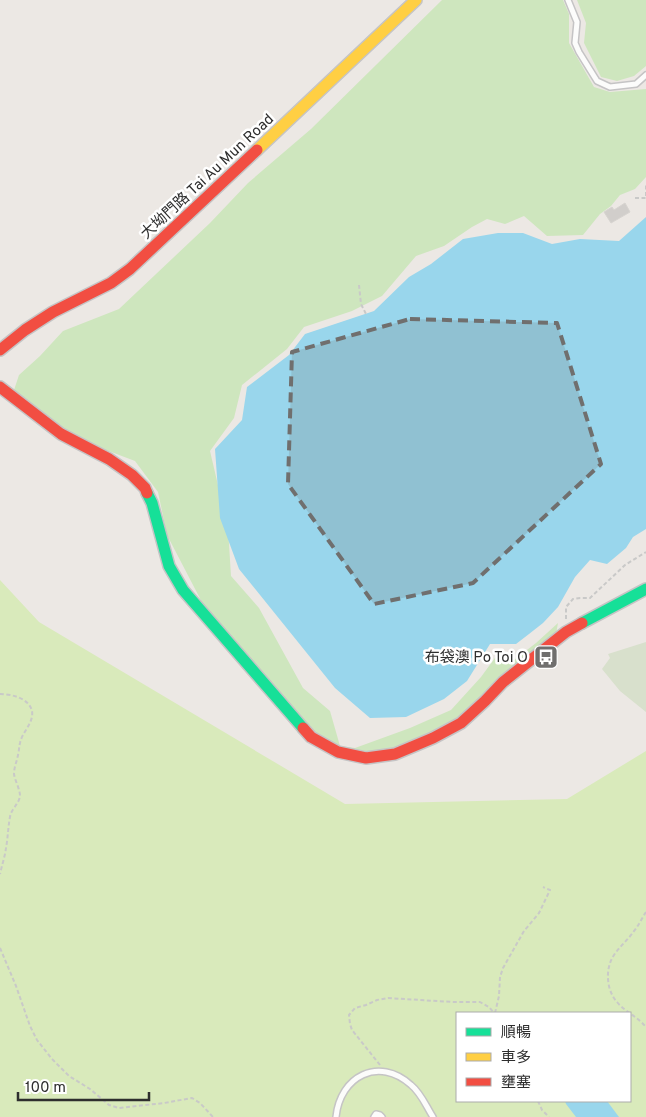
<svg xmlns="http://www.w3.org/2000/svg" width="646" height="1117" font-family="Overpass,'Noto Sans TC',sans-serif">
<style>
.green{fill:#cee6be}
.cemetery{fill:#d8e0cc}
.pitch{fill:#d9eabb;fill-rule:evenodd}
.water{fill:#99d6ec}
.building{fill:#d1cecb;stroke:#d7d4d0}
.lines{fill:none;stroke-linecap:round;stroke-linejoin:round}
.lane-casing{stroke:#c5c4c5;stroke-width:8}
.fast-casing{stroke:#c5c4c5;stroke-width:14}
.slow-casing{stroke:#c5c4c5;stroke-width:14}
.jam-casing{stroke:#c5c4c5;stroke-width:14}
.path{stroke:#c9c9c8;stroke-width:2;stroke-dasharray:4 2.5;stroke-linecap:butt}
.lane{stroke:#fcfcfb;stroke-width:5}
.fast{stroke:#16e098;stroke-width:11}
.slow{stroke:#ffcf43;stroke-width:11}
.jam{stroke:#f24e42;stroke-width:11}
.marked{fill:#706f6e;fill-opacity:0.2;stroke:#706f6e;stroke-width:4;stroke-dasharray:10 6;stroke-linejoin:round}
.labels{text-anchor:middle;stroke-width:5;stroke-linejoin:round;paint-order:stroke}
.street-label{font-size:15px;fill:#2e2e2e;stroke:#fff}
.poi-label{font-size:15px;fill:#2e2e2e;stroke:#fff;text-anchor:end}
</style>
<rect width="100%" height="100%" fill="#ece8e4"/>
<path class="green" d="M 442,0 L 563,0 L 569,14 L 569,43 L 594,87 L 610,92 L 646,89 L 646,177 L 635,189 L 620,195 L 611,206 L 600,214 L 583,235 L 547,236 L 524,216 L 505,224 L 487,219 L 472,227 L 444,246 L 416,256 L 382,296 L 352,311 L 304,327 L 287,349 L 242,385 L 234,418 L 210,451 L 228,528 L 231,576 L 259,608 L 303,688 L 330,711 L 340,746 L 355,748 L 410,728 L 451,710 L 481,677 L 500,651 L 514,660 L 536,643 L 558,623 L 556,634 L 480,705 L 401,753 L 328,750 L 206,610 L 167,535 L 158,492 L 135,461 L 77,439 L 14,390 L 19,375 L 40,356 L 63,331 L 119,309 L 210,223 L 248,183 L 311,129 Z
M 577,0 L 646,0 L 646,66 L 634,76 L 617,81 L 601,77 L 584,43 L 586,23 Z"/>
<path class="cemetery" d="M 646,642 L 646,712 L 620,691 L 602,669 L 610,658 L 608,654 Z"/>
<path class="pitch" d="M 0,580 L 39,622 L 345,804 L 567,799 L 646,751 L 646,1117 L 0,1117 ZM 457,1013 L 630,1013 L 630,1101 L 457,1101 Z"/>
<path class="water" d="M 646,217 L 646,529 L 633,537 L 626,548 L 607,564 L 590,560 L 575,577 L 558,607 L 543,623 L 529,634 L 516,644 L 490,644 L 467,681 L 444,699 L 406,717 L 370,718 L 335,688 L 239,569 L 220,518 L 215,449 L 242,420 L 247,387 L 289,355 L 305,334 L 374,311 L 409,277 L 431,264 L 463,239 L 498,233 L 523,233 L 552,244 L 580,239 L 619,241 Z
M 565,1101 L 607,1101 L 619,1117 L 576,1117 L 566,1104 Z"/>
<path class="building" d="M 625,203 L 630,212 L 611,223 L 604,212 L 612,207 L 614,210 Z"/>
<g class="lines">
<g class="lane-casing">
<path id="lane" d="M 568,0 L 577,22 L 575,43 L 579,52 L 597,81 L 610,87 L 636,84 L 646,75
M 336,1117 C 340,1076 379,1056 411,1085 C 421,1093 426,1106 433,1117
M 374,1117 L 376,1114 L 380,1115 L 382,1117"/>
</g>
<g class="fast-casing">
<path id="fast" d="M 147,493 L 152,503 L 169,566 L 183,590 L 303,728
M 582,623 L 646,589"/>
</g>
<g class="slow-casing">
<path id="slow" d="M 257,150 L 416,0"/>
</g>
<g class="jam-casing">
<path id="jam" d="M 0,350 L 25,330 L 53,312 L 111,283 L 130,269 L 257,150
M 0,387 L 61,434 L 109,459 L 132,475 L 145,488 L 147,493
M 303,728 L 311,737 L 338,752 L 366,758 L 395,754 L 433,738 L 461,723 L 485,701 L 503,682 L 566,632 L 582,623"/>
</g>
<path class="path" d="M 635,198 L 646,198 L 646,184
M 359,285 L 361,304 L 366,314
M 566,619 L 566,607 L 573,599 L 580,598 L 590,598 L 625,565 L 646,552
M 0,694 C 11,694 29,698 32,711 C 34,723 22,732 20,743 C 19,747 19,751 18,755 C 17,761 14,767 14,774 C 15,781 20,789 20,796 C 19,804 11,809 10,817 C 8,827 8,837 6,848 C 5,856 2,865 0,874
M 646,912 C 642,918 639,925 634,931 C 628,940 620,946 614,955 C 605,968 606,990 617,1002 C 625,1012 638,1017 646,1027
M 0,948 L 16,986 L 30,1026 L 37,1040 L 52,1059 L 69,1076 L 90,1089 L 109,1105 L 119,1108 L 164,1103 L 192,1098 L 200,1103 L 213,1117
M 495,1013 L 499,996 L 500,977 L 503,968 L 524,931 L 539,913 L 550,890 L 543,887
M 380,1065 L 352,1030 L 350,1024 L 349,1015 L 355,1008 L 366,1005 L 377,1000 L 388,998 L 453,1002 L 480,1002 L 489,1007 L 494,1013
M 538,1101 L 542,1110 L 549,1117"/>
<use href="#lane" class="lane"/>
<use href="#fast" class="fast"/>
<use href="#slow" class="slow"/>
<use href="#jam" class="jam"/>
</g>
<path class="marked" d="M 410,319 L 557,323 L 601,464 L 473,583 L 374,604 L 288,484 L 292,352 Z"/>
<defs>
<g id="bus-square" transform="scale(1.25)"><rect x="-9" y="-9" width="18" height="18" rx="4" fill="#706f6e" stroke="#fff"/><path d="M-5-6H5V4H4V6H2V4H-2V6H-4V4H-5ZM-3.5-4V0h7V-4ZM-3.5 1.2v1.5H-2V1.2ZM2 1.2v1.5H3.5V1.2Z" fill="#fff"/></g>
</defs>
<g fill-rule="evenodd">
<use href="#bus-square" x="546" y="657"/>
</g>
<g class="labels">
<g class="street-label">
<text transform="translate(207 176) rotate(-43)" y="5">大坳門路 Tai Au Mun Road</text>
</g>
<g class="poi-label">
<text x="528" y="662">布袋澳 Po Toi O</text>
</g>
</g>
<rect x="456" y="1012" width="175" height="90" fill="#ffffff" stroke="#ababab"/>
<rect x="466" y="1028" width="25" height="8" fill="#16e098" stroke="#ababab"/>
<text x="501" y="1037" font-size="15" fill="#2e2e2e">順暢</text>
<rect x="466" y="1053" width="25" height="8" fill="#ffcf43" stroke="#ababab"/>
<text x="501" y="1062" font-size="15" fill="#2e2e2e">車多</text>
<rect x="466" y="1078" width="25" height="8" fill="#f24e42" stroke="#ababab"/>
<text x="501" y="1087" font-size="15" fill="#2e2e2e">壅塞</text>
<path d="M18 1092v8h131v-8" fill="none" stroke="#2e2e2e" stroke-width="2.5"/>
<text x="25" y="1092" font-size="15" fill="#2e2e2e" stroke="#ffffff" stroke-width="4" paint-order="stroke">100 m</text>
</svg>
